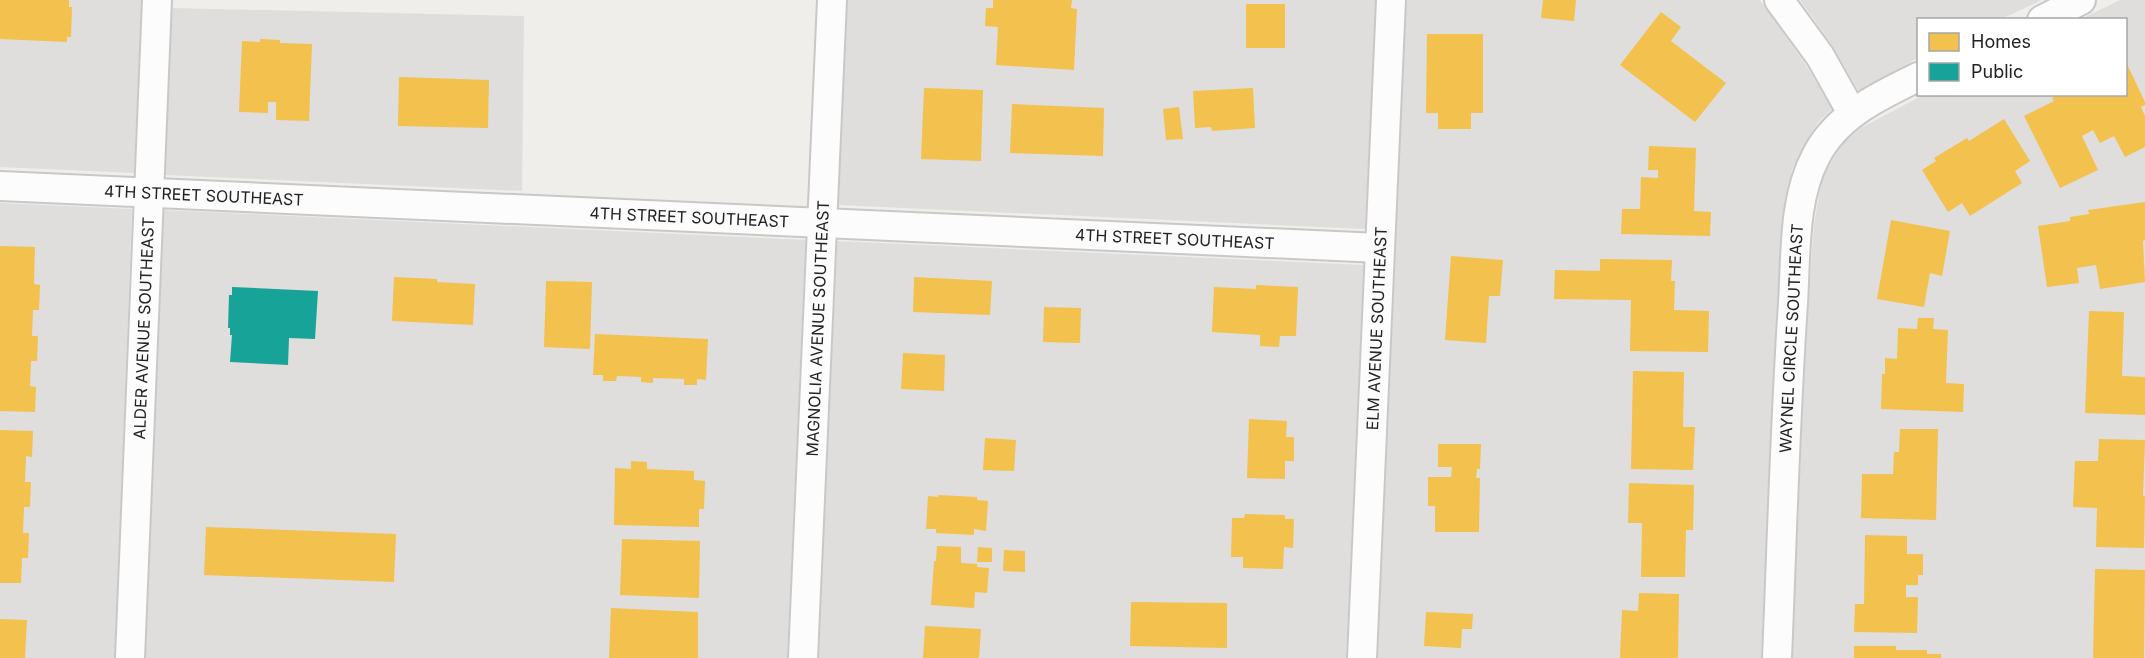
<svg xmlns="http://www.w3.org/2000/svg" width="2145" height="658" font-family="Inter,sans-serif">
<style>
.residential{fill:#dfdedc}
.homes{fill:#f2c14e}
.public{fill:#17a398}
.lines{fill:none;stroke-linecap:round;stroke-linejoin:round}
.street-casing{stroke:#c9c8c7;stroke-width:32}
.street{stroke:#fdfcfc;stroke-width:28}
.labels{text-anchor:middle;stroke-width:6;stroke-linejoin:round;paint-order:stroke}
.street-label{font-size:16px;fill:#222;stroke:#fff}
</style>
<rect width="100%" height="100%" fill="#f0eeeb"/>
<path class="residential" d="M 0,0 L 142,0 L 134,173 L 0,167 Z
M 847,0 L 1376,0 L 1365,229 L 838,205 Z
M 1406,0 L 1760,0 L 1807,67 L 1832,109 L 1820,120 L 1805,143 L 1792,170 L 1783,219 L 1776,330 L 1761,658 L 1377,658 Z
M 1800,0 L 2042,0 L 2001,19 L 1918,20 L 1918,58 L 1858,90 L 1832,45 Z
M 2120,0 L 2145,0 L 2145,658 L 1792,658 L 1806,333 L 1814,223 L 1822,180 L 1830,164 L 1843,143 L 1861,128 L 1923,95 L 2126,94 L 2126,20 L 2081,19 Z
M 172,8 L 524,16 L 522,191 L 165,175 Z
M 0,203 L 132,209 L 115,658 L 0,658 Z
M 163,210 L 806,240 L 787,658 L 145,658 Z
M 837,241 L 1364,265 L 1346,658 L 818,658 Z"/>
<path class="homes" d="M 0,0 L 69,0 L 69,7 L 72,7 L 71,37 L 67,37 L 67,42 L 0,39 Z
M 993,0 L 1072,0 L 1071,8 L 1077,9 L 1074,70 L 996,65 L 998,27 L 985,26 L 986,8 L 993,8 Z
M 1543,0 L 1576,0 L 1574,21 L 1541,18 Z
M 1246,4 L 1285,4 L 1285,48 L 1246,48 Z
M 1661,12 L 1681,27 L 1671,41 L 1726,83 L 1695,122 L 1620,65 Z
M 1427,34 L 1483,34 L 1483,113 L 1471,113 L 1471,129 L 1438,129 L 1438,113 L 1426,113 Z
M 260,39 L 280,40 L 280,43 L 312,44 L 309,121 L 276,120 L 276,102 L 268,102 L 268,113 L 239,112 L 242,41 L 260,42 Z
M 2126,62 L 2145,102 L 2145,105 L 2141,107 L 2145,116 L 2145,147 L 2125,157 L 2114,136 L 2100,143 L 2093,130 L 2082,136 L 2098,170 L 2060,188 L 2024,116 L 2054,101 L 2052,98 L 2060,94 L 2126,94 Z
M 399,77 L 489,80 L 488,128 L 398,126 Z
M 924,88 L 983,90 L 981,161 L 921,159 Z
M 1253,88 L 1255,128 L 1212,131 L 1211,127 L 1195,128 L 1193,91 Z
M 1012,104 L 1104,108 L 1103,156 L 1010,153 Z
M 1179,107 L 1183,139 L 1166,140 L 1163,109 Z
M 2004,119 L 2030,161 L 2015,171 L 2022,183 L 1970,216 L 1962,203 L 1948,212 L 1922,170 L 1936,161 L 1934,158 L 1967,138 L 1969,141 Z
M 1649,146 L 1696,148 L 1694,211 L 1711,212 L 1710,236 L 1621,234 L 1622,209 L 1640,209 L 1641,177 L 1658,178 L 1658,170 L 1648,170 Z
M 2145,202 L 2145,240 L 2143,241 L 2145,282 L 2100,289 L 2096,265 L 2077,268 L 2079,283 L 2047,287 L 2038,226 L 2070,221 L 2070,217 L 2089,214 L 2088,210 Z
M 1891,220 L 1950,231 L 1942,276 L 1930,273 L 1924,307 L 1877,299 Z
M 0,246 L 35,247 L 34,284 L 40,285 L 39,310 L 33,310 L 32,336 L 38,336 L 37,361 L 31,361 L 30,386 L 36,387 L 35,412 L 0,411 Z
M 1451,256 L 1503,260 L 1500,296 L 1489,296 L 1486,343 L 1445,340 Z
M 1600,259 L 1672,260 L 1671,281 L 1675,281 L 1674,310 L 1709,311 L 1708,352 L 1630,351 L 1631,300 L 1554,299 L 1555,270 L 1600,271 Z
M 394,277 L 437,279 L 437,282 L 475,284 L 473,325 L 392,321 Z
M 914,277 L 992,281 L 990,315 L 913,312 Z
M 546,281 L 592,282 L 590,349 L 544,347 Z
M 1256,285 L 1298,287 L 1296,336 L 1280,336 L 1279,347 L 1260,346 L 1260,335 L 1212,332 L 1214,287 L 1256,289 Z
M 1044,307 L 1081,308 L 1080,343 L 1043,342 Z
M 2089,311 L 2124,312 L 2122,376 L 2145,377 L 2145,415 L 2085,413 Z
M 1918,318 L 1934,318 L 1933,329 L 1948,330 L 1946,383 L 1964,384 L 1963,412 L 1881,409 L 1882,374 L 1885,374 L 1885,358 L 1897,359 L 1898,328 L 1917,329 Z
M 595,334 L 708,339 L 706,380 L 697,379 L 697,385 L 684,385 L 684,379 L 653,378 L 653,383 L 641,382 L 641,377 L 617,376 L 616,381 L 603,381 L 603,375 L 593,375 Z
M 903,353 L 945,355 L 944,391 L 901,389 Z
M 1633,371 L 1684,372 L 1683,427 L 1695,427 L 1693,470 L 1631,469 Z
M 1249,419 L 1287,421 L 1286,437 L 1294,437 L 1294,461 L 1285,461 L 1285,479 L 1247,478 Z
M 1900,429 L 1938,429 L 1936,520 L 1861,518 L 1862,474 L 1893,474 L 1894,452 L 1899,452 Z
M 0,430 L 33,431 L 32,457 L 26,456 L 25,482 L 31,482 L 30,507 L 24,507 L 23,533 L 29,533 L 28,558 L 22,558 L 21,583 L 0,583 Z
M 985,438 L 1016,440 L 1014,471 L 983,470 Z
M 2099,439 L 2145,440 L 2143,496 L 2145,496 L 2144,548 L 2096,547 L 2097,508 L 2073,507 L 2075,461 L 2098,461 Z
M 1438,444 L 1481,444 L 1480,469 L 1477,469 L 1476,478 L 1480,478 L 1479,532 L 1435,532 L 1435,506 L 1428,506 L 1428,477 L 1451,477 L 1452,467 L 1438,467 Z
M 631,461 L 647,462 L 647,469 L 694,471 L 694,480 L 705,481 L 704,509 L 699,509 L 699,527 L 614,525 L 615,468 L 631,469 Z
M 1629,483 L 1694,485 L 1693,530 L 1686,530 L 1685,577 L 1641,577 L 1642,523 L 1628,523 Z
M 938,495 L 977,497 L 977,500 L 988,501 L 986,531 L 974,529 L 974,535 L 936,533 L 936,529 L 926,529 L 928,496 L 938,497 Z
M 1245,514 L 1285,515 L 1285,519 L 1294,519 L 1293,548 L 1284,547 L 1283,569 L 1243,568 L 1243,557 L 1231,557 L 1232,518 L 1244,518 Z
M 206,527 L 396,534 L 394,582 L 204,575 Z
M 1865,535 L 1907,536 L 1907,554 L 1923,554 L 1923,575 L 1918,575 L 1918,585 L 1906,585 L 1906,597 L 1918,597 L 1917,633 L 1854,632 L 1855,604 L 1864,604 Z
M 622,539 L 700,541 L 699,598 L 620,595 Z
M 937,546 L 961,547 L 961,563 L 977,564 L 977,567 L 989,568 L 987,593 L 975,592 L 974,608 L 931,605 L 934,561 L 936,561 Z
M 978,547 L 992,548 L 992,562 L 977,562 Z
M 1004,550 L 1025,551 L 1025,572 L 1003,571 Z
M 2095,569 L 2145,570 L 2144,658 L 2093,658 Z
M 1639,593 L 1679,594 L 1678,658 L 1620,658 L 1622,610 L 1638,611 Z
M 1131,602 L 1227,603 L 1227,648 L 1130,646 Z
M 611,608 L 698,612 L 698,658 L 609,658 Z
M 1426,612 L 1473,614 L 1472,629 L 1462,629 L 1461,648 L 1424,646 Z
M 0,619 L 27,620 L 25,658 L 0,658 Z
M 925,626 L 981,629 L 979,658 L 923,658 Z
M 1854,646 L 1896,646 L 1896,650 L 1927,650 L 1927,654 L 1941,654 L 1941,658 L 1854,658 Z"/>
<path class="public" d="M 232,287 L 318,291 L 315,339 L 289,338 L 288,365 L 230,362 L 232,335 L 230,335 L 230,328 L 228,328 L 229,295 L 232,295 Z"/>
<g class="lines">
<g class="street-casing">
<g id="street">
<path d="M 1779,0 L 1820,56 L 1852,113"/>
<path d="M 2042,20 L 2081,0"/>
<path id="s1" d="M 0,186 L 1380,248"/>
<path id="s2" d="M 130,658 L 157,0"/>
<path id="s3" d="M 803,658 L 832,0"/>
<path id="s4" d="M 1362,658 L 1391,0"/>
<path id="s5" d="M 1777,658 C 1782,540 1785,421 1793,303 C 1796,255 1793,199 1816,156 C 1837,115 1879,96 1918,77"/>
</g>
</g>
<use href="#street" class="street"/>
</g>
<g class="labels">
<g class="street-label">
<text dy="6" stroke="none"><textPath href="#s1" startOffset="204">4TH STREET SOUTHEAST</textPath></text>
<text dy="6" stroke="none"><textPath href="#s1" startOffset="690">4TH STREET SOUTHEAST</textPath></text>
<text dy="6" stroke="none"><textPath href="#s1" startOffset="1176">4TH STREET SOUTHEAST</textPath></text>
<text dy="6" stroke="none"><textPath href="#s2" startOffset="330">ALDER AVENUE SOUTHEAST</textPath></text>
<text dy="6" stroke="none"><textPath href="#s3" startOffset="330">MAGNOLIA AVENUE SOUTHEAST</textPath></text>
<text dy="6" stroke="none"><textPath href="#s4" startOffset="330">ELM AVENUE SOUTHEAST</textPath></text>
<text dy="6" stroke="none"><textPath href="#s5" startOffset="320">WAYNEL CIRCLE SOUTHEAST</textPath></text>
</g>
</g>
<rect x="1917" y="18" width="210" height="78" fill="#ffffff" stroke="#a7a7a7" stroke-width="1.5"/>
<rect x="1929" y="33" width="30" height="18" fill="#f2c14e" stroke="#a7a7a7" stroke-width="1.5"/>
<text x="1971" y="48" font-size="18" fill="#222222">Homes</text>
<rect x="1929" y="63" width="30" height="18" fill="#17a398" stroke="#a7a7a7" stroke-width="1.5"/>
<text x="1971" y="78" font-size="18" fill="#222222">Public</text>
</svg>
